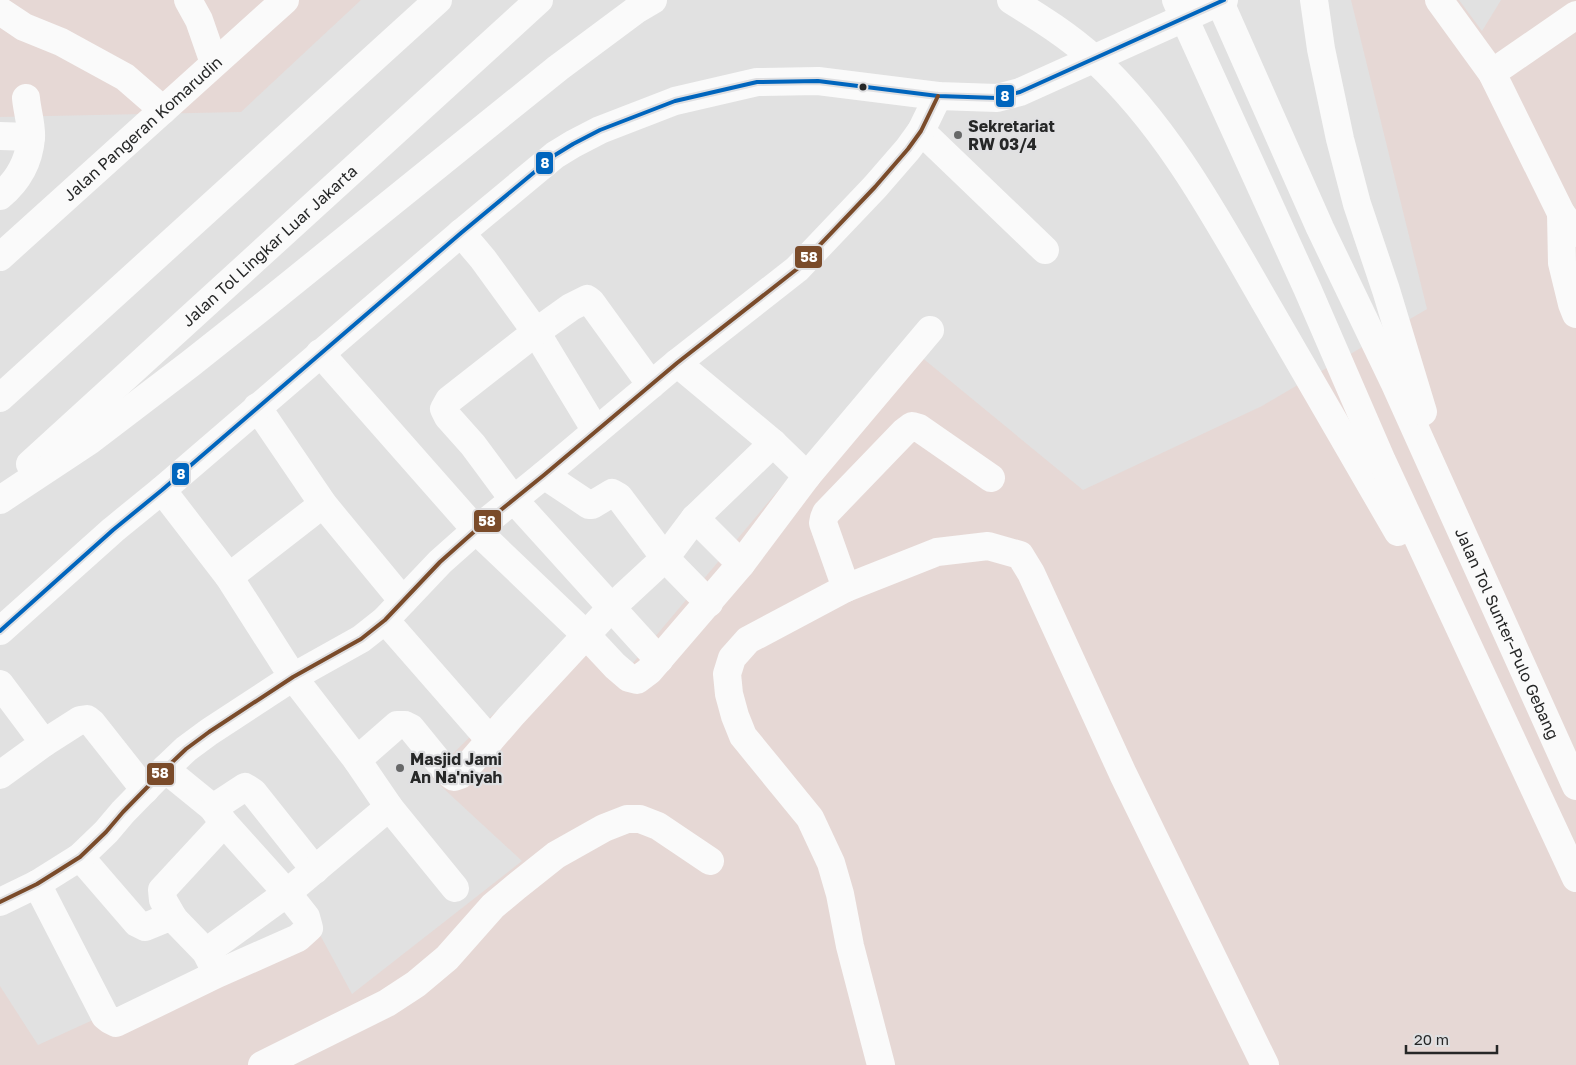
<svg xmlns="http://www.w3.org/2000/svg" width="1576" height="1065" font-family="'Golos Text',sans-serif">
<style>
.industrial{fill:#e6d8d5}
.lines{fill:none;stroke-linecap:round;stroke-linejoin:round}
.minor{stroke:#fafafa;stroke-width:28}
.highway{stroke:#fafafa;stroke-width:28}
.bus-1-casing{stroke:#e0e0e2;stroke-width:8}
.bus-2-casing{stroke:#e0e0e2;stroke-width:8}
.bus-1{stroke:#0065bd;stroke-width:4}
.bus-2{stroke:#7a4b2a;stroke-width:4}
.bus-dot{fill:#262727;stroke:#e0e0e2;stroke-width:2}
.poi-dot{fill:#676868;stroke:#e0e0e2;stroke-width:2}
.labels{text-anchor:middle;stroke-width:4.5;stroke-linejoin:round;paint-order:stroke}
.poi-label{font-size:16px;font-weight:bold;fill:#262727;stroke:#e0e0e2;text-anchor:start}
.street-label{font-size:16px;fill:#262727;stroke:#e0e0e2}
.line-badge{stroke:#e0e0e2;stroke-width:2}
.badge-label{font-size:14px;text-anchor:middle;font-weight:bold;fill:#fff}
</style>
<rect width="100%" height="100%" fill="#e1e1e1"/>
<path class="industrial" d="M 0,0 L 361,0 L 241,112 L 0,117 Z
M 1351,0 L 1459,0 L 1482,31 L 1501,0 L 1576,0 L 1576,1065 L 0,1065 L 0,986 L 38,1045 L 312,920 L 352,994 L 522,861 L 430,776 L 569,640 L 617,682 L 903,342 L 1083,490 L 1262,406 L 1427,309 Z"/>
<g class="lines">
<g class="minor">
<path d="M 188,0 L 199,20 L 214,63"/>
<path d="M 1439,0 L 1492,73 L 1561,213 L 1576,233"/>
<path d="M 0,11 L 24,27 L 61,42 L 125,77 L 163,110"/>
<path d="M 1492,73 L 1576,15"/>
<path d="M 921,131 L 1045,250"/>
<path d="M 0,136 L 31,137"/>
<path d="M 0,196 C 18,181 29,161 31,138 C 32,125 27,111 26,98"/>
<path d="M 1561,213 L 1562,263 L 1572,304 L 1576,314"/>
<path d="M 461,233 L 483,259 L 536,332 L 596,431"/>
<path id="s1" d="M 0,257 L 285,0"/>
<path d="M 320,353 L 476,530 L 586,635 L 615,666 L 629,678 L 637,680 L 649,671 L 741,564 L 807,476 L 930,330"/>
<path d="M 677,363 L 773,443 L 807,476"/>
<path d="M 651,385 L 591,302 L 587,299 L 571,307 L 536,332 L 449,400 L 444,409 L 448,417 L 473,445 L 513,499 L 659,660"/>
<path d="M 257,407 L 323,504 L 403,601"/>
<path d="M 544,475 L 589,505 L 592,505 L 612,493 L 619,497 L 665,558 L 709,603"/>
<path d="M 162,490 L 229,577 L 293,677 L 357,760 L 389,807 L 455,888"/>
<path d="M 695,518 L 741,564"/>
<path d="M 229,577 L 323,504"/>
<path d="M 846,588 L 823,523 L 824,518 L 826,513 L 904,432 L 912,426 L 919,428 L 991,478"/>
<path d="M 385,620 L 490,740"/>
<path d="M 0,631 L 113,530 L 162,490 L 461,233 L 555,155 L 573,144 L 600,130 L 675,101 L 757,82 L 818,81 L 938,96 L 997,98 L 1020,92 L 1224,0"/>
<path d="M 0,684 L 44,743 L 0,775"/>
<path d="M 44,743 L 80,720 L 87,719 L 92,723 L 145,790"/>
<path d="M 357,760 L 397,725 L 405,725 L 411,728 L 446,771 L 454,777 L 460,775 L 511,716 L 611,608 L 665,558 L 695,518 L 773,443"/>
<path d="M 165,769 L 213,808 L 223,822"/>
<path d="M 213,808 L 245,787 L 253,792 L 315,870"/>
<path d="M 80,857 L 137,923 L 145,927 L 167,918 L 174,919 L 206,952 L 214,968"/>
<path d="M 37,884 L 105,1016 L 110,1020 L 116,1023 L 217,974 L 298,938 L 309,928 L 306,917 L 287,893 L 224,823 L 162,890 L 163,900 L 174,919"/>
<path d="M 0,902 L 37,884 L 80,857 L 106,832 L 123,812 L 165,769 L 186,749 L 209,732 L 293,677 L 361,639 L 385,620 L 440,562 L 476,530 L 544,475 L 677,363 L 797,269 L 875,187 L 908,149 L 921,131 L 938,96"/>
<path d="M 206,952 L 287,893 L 389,807"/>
<path d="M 262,1065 L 387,1003 L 416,984 L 447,958 L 493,906 L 517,886 L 556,855 L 604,828 L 627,819 L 640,819 L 658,826 L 710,861"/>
<path d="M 881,1065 L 850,946 L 840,894 L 831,863 L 810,818 L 743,736 L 735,716 L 729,694 L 727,674 L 732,658 L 748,640 L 846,588 L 937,552 L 988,546 L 1020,555 L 1031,573 L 1123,774 L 1265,1065"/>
</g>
<g class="highway">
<path d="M 1011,0 C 1040,18 1069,36 1094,59 C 1170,129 1218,221 1269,309 C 1312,383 1355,458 1398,532"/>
<path d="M 1176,0 L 1307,288 L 1382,461 L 1576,878"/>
<path id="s2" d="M 1219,0 L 1320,228 L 1395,384 L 1576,786"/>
<path d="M 1314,0 L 1321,49 L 1340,139 L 1357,204 L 1386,290 L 1423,412"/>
<path d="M 0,398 L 438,0"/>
<path id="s3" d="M 30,464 L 539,0"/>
<path d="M 0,500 L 89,441 L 190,364 L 262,307 L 558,68 L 636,10 L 653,0"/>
</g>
<g class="bus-1-casing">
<path id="bus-1" d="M 0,631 L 113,530 L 162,490 L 461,233 L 555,155 L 573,144 L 600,130 L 675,101 L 757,82 L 818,81 L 938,96 L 997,98 L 1020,92 L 1224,0"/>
</g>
<g class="bus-2-casing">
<path id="bus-2" d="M 0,902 L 37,884 L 80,857 L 106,832 L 123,812 L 165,769 L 186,749 L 209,732 L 293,677 L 361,639 L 385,620 L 440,562 L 476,530 L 544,475 L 677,363 L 797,269 L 875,187 L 908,149 L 921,131 L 938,96"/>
</g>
<use href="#bus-1" class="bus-1"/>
<use href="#bus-2" class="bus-2"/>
</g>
<circle class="bus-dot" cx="863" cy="87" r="4.5"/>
<g class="poi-dot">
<circle cx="958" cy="135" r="5"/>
<circle cx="400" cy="768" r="5"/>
</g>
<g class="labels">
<g class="poi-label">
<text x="968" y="132">Sekretariat<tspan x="968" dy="18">RW 03/4</tspan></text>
<text x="410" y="765">Masjid Jami<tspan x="410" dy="18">An Na'niyah</tspan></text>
</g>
<g class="street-label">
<text dy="6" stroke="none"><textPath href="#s1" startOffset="192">Jalan Pangeran Komarudin</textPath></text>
<text dy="6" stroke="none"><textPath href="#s3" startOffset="324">Jalan Tol Lingkar Luar Jakarta</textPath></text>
<text dy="6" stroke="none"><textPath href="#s2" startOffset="696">Jalan Tol Sunter–Pulo Gebang</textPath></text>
</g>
</g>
<g class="line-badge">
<rect x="995" y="84" width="20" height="24" rx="5" fill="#0065bd"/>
<rect x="535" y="151" width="19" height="24" rx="5" fill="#0065bd"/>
<rect x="794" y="245" width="29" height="24" rx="5" fill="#7a4b2a"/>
<rect x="171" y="462" width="19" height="24" rx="5" fill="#0065bd"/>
<rect x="473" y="509" width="29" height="24" rx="5" fill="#7a4b2a"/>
<rect x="146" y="762" width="29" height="24" rx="5" fill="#7a4b2a"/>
</g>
<g class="badge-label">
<text x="1005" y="101">8</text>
<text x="545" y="168">8</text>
<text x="809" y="262">58</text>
<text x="181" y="479">8</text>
<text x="487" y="526">58</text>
<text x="160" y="778">58</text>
</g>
<path d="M1406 1045v8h91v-8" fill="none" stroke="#262727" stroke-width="2.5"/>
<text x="1414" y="1045" font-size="15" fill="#262727" stroke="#e0e0e2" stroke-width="4" paint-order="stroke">20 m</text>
</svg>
